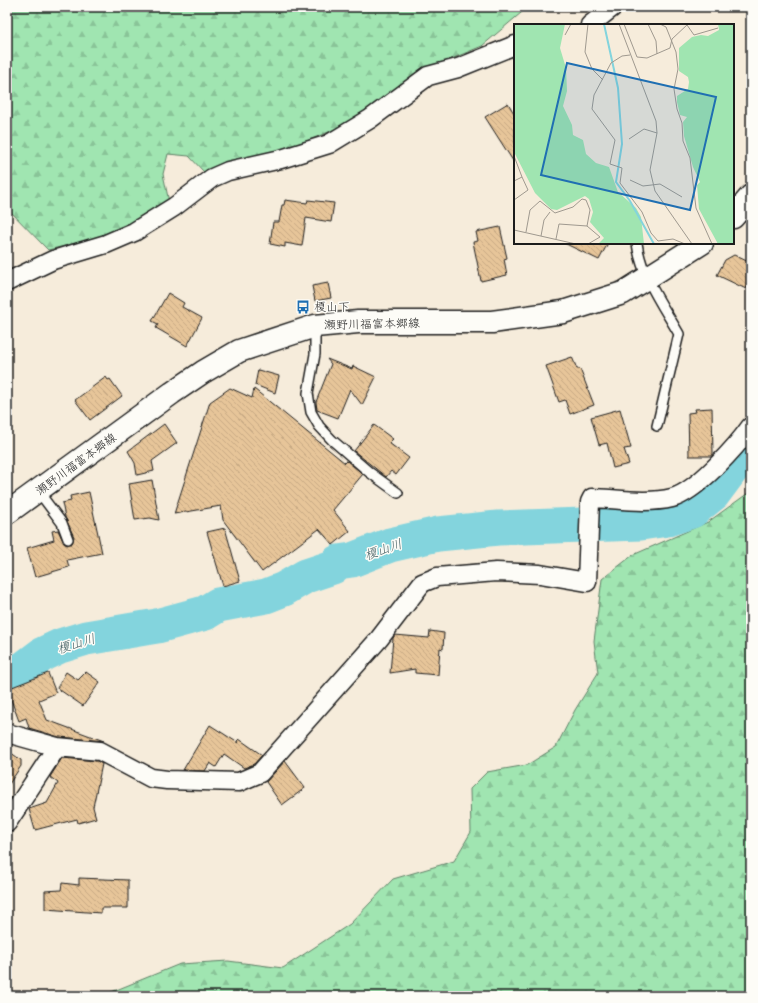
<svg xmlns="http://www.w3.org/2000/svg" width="758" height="1003" font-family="Sriracha,'Klee One',sans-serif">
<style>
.forest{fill:url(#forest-firs);stroke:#5e8066}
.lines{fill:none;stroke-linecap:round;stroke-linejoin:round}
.river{stroke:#83d4dd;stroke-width:35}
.building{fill:url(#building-back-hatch);stroke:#1c1c1c}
.lane-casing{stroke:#1c1c1c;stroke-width:12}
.street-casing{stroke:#1c1c1c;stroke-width:21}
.primary-casing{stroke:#1c1c1c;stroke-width:25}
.lane{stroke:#fdfcf7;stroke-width:9}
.street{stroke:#fdfcf7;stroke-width:18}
.primary{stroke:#fdfcf7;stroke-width:22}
.labels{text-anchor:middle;stroke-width:3;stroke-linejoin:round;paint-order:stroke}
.poi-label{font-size:12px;fill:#1c1c1c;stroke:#fdfcf7;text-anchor:start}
.street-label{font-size:12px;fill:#1c1c1c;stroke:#fdfcf7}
.water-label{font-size:13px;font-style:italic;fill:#405c60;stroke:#fdfcf7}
.inset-river{fill:none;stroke:#83d4dd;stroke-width:2}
.inset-road{fill:none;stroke:#9f998f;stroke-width:1}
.view{fill:#1f6fb2;fill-opacity:0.15;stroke:#1f6fb2;stroke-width:2}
.inset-edge{fill:none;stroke:#1c1c1c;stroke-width:2}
</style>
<defs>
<pattern id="forest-firs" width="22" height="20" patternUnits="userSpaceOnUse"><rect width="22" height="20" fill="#a0e5b1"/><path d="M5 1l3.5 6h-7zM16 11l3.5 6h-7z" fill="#89c498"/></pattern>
<pattern id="building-back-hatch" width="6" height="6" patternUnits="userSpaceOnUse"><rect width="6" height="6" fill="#e7c599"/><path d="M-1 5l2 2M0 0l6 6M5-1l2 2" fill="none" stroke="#c6a983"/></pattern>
</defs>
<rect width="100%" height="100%" fill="#f6ecdb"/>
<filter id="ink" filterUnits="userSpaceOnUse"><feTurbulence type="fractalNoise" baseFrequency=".025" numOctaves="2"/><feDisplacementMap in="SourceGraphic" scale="8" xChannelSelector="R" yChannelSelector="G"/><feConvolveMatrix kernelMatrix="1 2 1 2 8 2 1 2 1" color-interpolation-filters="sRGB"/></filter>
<g filter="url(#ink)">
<path class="forest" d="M 7,7 L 528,7 L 482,46 L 418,73 L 367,111 L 338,128 L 295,146 L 258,159 L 219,165 L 204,172 L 189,156 L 168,154 L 163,174 L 169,202 L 146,213 L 120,230 L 89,240 L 48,250 L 7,208 Z
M 751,491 L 751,996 L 95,996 L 104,995 L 180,964 L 228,961 L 283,968 L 350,924 L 393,879 L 454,861 L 471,832 L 470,789 L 487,772 L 527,765 L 556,747 L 575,710 L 598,673 L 594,641 L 602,579 L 633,555 L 708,522 Z"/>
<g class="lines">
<path class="river" d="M 7,681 L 43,654 L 60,646 L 86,638 L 157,626 L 205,613 L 218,605 L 266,596 L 284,589 L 306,576 L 333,567 L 338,562 L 352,560 L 390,545 L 438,534 L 498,528 L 641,523 L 668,519 L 692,511 L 713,494 L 751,443"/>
</g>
<path class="building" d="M 508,103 L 515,115 L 515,164 L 485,117 Z
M 285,200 L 307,203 L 308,200 L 334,203 L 331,222 L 306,218 L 302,246 L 285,243 L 285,247 L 270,244 L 273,222 L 279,222 L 282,205 L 284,205 Z
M 500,227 L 507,258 L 504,259 L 507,275 L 481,281 L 473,242 L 478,241 L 476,232 Z
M 564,243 L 608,243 L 599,260 Z
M 734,255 L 751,263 L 751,279 L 746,289 L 717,275 L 725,260 Z
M 328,283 L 331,298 L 315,301 L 312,286 Z
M 168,293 L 184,303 L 182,307 L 202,318 L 187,346 L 156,328 L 158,324 L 152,321 Z
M 572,357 L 577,369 L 580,369 L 594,405 L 570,414 L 565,400 L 559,402 L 546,366 Z
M 327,359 L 352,369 L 353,366 L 376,377 L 362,405 L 350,389 L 338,418 L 317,410 L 316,402 L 331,364 Z
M 258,370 L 279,376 L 275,393 L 255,385 Z
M 106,377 L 108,380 L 110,379 L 122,396 L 90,420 L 75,400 Z
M 230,388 L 252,398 L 254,389 L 345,463 L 347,461 L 363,474 L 333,510 L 350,531 L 333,545 L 319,529 L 262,572 L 223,520 L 221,506 L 174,514 L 210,402 Z
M 712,408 L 713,454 L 712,456 L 689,456 L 688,413 L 696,412 L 695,409 Z
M 620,409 L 631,448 L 624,449 L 629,464 L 613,468 L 607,443 L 599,445 L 591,417 Z
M 164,424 L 177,443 L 152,461 L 154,471 L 137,475 L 135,463 L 128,451 Z
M 374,425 L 393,439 L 389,443 L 409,458 L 396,475 L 391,471 L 386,477 L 354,451 Z
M 152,480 L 159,520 L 150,518 L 135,520 L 129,484 Z
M 89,492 L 102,553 L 67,560 L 69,567 L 35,577 L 27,548 L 54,540 L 52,531 L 58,530 L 64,543 L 67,545 L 72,543 L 74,537 L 65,517 L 62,503 L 71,501 L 70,496 Z
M 225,528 L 240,581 L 223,586 L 207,532 Z
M 430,631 L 444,633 L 443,649 L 440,648 L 438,675 L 415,673 L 415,669 L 390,673 L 393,638 L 395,635 L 429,638 Z
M 66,672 L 78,680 L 86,672 L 100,682 L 83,706 L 57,688 Z
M 48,673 L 56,693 L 39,700 L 47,720 L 104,741 L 59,737 L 29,728 L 26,718 L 19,721 L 7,689 Z
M 210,725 L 238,743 L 237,741 L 239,739 L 262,755 L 254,764 L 244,768 L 224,754 L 216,767 L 210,763 L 205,771 L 183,770 Z
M 7,750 L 21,760 L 21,766 L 7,787 Z
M 62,758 L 97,761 L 102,764 L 93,807 L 96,818 L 78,823 L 77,819 L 35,830 L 29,809 L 47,803 L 58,783 L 50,777 Z
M 285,761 L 305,788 L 282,805 L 266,782 Z
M 79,878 L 128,880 L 128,908 L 101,908 L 101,913 L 45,909 L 45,891 L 61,890 L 62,883 L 79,885 Z"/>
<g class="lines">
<g class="lane-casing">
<path id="lane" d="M 637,243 C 641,276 663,306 679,334 L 657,426
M 315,327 L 315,354 L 308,393 L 311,412 L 319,426 L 332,440 L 369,472 L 398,493
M 38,491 L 62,523 L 68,539"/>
</g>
<g class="street-casing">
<path id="street" d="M 590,25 L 613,7
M 7,282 L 53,260 L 106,244 L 134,232 L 174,207 L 212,178 L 228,171 L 281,159 L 329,144 L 370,119 L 428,76 L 458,68 L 515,45
M 7,733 L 57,747 L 100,751 L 151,778 L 167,780 L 239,782 L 260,773 L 379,639 L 422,583 L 437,577 L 496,572 L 540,574 L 587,582 L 590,502 L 592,498 C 618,499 647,504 672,498 C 696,492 737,446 751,426
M 7,823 L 57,747"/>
</g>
<g class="primary-casing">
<path id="primary" d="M 733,217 L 751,196
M 7,513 L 172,393 L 203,372 L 239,351 L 315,326 L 358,322 L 492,322 L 563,312 L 623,293 L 702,243"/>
</g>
<use href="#lane" class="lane"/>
<use href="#street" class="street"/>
<use href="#primary" class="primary"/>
</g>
</g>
<defs>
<g id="bus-bare" transform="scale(1.08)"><path d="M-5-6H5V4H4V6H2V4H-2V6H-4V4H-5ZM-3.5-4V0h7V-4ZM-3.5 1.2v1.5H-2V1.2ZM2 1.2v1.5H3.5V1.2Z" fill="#1f6fb2" stroke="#fdfcf7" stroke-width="2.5" paint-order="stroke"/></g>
</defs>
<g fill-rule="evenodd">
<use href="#bus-bare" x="303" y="307"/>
</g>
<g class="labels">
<g class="poi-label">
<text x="314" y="311">榎山下</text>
</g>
<g class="street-label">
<text transform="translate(372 324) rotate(-1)" y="4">瀬野川福富本郷線</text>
<text transform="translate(76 464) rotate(-36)" y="4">瀬野川福富本郷線</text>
</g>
<g class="water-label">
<text transform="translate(383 549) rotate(-19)" y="5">榎山川</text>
<text transform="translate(76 643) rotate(-17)" y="5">榎山川</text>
</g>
</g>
<g transform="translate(514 24)">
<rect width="220" height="220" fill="#f6ecdb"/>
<path d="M 0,0 L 51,0 L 46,24 L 52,44 L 53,67 L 49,82 L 58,101 L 59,111 L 69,116 L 72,130 L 82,139 L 95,143 L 104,168 L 122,184 L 127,193 L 130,220 L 84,220 L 90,214 L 76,198 L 79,188 L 75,175 L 71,172 L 43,186 L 37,185 L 21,169 L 0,128 ZM 204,0 L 220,0 L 220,220 L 204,220 L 185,185 L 183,161 L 186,158 L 179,143 L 170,112 L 169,98 L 173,93 L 166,91 L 163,78 L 163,72 L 174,65 L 175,58 L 174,53 L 165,47 L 165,24 L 178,13 L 187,11 L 194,12 L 205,6 Z" fill="#a0e5b1"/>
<path class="inset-river" d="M 90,0 L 104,64 L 108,120 L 102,158 L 116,177 L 140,220"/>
<path class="inset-road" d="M 74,0 L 71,28 L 78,45 L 89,56M 105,0 L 142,97 L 143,109 L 136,146 L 141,167 L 178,220M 110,0 L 123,33 L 133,34 L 156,24 L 158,15 L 174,0M 134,0 L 142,17 L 143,30M 146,0 L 152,3 L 162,28 L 164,45 L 160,65 L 163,85 L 168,99 L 169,117 L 176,134 L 182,184 L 198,220M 173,1 L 180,11 L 204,4M 51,11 L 57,0M 116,31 L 108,32 L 97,39 L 80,71 L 78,85 L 101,116 L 96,140 L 108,144 L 106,159 L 128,188 L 137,209 L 144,217 L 159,215 L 171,220M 115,115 L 130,105 L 143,109M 0,132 L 8,153 L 0,157M 116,156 L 129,162 L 146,160 L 168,173M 0,176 L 14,166 L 8,153M 0,206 L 62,220M 12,208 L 16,186 L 26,177 L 41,189 L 59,183 L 68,175 L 72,176 L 76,186 L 73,202M 27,212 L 30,196 L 36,188M 42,215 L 45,200 L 73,202 L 86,213 L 74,220"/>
<path class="view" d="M 53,39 L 202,73 L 176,186 L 27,151 Z"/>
<rect width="220" height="220" class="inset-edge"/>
</g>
<rect width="758" height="1003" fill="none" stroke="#fdfcf7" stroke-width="24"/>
<rect x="12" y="12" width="734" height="979" fill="none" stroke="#1c1c1c" stroke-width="1.5" filter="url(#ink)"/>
</svg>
